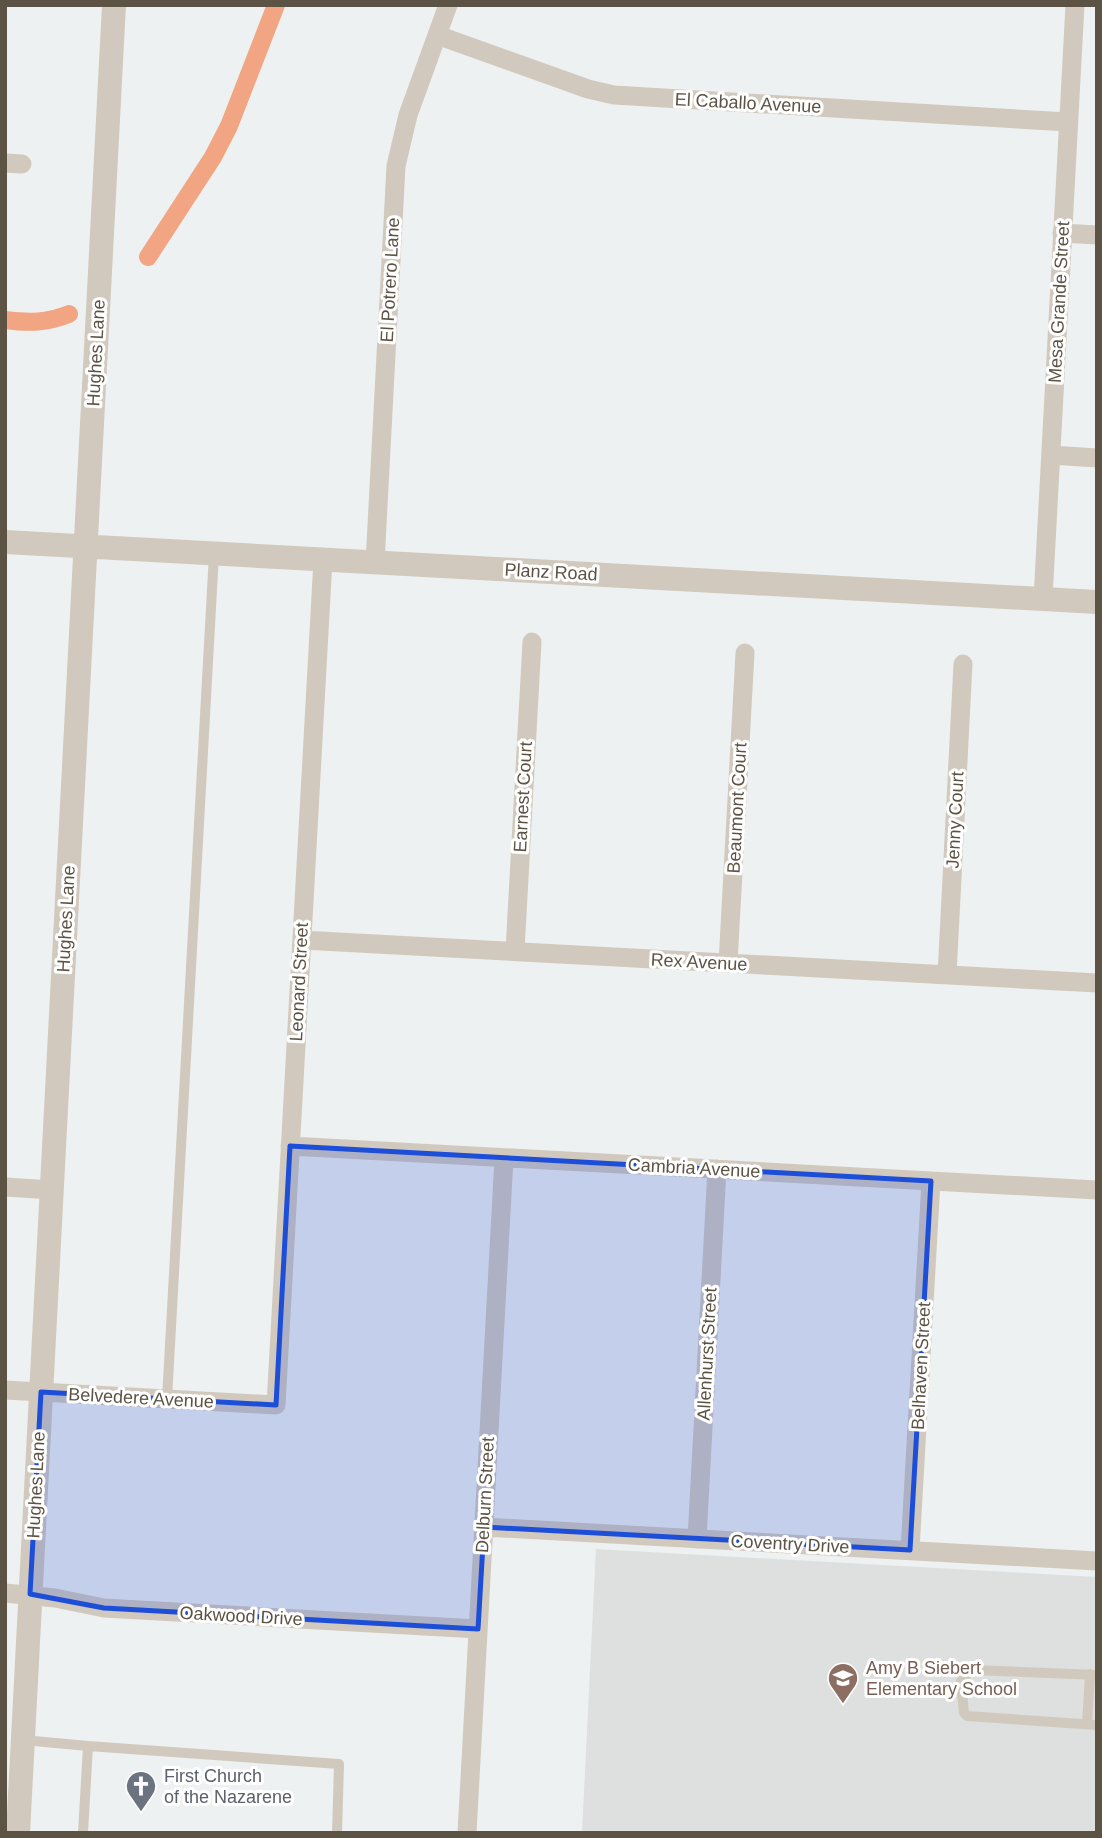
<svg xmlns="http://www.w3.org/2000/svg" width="1102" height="1838" font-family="Arial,sans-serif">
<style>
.education{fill:#dde0df}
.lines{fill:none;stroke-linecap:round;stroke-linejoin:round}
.canal{stroke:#f2a583;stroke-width:18}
.service{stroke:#d2c9be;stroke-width:10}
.minor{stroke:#d2c9be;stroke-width:19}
.tertiary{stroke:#d2c9be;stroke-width:24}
.marked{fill:#1d4ed8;fill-opacity:0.2;stroke:#1d4ed8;stroke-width:5;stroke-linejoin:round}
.labels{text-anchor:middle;stroke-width:6;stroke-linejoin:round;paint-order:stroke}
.street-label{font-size:18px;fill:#5d5345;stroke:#fff}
.education-label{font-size:18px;fill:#785e54;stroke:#fff;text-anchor:start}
.worship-label{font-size:18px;fill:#5b616d;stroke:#fff;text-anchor:start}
</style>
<rect width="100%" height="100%" fill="#eef1f1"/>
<path class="education" d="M 596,1549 L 1097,1577 L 1097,1833 L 582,1833 Z"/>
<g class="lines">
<path class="canal" d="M 148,257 L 213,157 L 229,126 L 276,5
M 5,320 C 29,323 47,323 69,314"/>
<path class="service" d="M 167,1399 L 214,554
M 1097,1675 L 971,1670 L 961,1681 L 964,1713 L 967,1716 L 1097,1725
M 1087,1724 L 1090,1674
M 23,1740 L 88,1746 L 83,1833
M 88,1746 L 339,1764 L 337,1833"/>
<path class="minor" d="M 437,35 L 588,89 L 614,95 L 1068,122
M 5,163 L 22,164
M 1062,233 L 1097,235
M 1051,455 L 1097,458
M 375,563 L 396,166 L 408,115 L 448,5
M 1043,599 L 1075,5
M 302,940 L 1097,983
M 515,951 L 532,642
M 728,963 L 745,653
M 947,975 L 963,664
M 290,1146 L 1097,1190
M 5,1187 L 52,1190
M 5,1390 L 276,1405 L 323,560
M 484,1527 L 1097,1561
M 697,1539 L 717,1169
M 910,1550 L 931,1181
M 5,1593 L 55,1598 L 104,1608 L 478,1629
M 467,1833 L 504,1158"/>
<path class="tertiary" d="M 5,542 L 1097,602
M 18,1833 L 114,5"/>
</g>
<path class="marked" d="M 290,1146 L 931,1181 L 910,1550 L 484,1527 L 478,1629 L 104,1608 L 30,1594 L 41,1392 L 276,1405 Z"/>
<defs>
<g id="school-pin" transform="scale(1.575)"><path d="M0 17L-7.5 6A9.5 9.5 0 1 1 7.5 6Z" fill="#8d6e63" stroke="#fff"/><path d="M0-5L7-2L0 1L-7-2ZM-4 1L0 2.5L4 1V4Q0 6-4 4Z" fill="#fff"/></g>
<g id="church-pin" transform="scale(1.575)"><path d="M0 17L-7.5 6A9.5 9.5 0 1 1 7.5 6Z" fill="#6b7280" stroke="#fff"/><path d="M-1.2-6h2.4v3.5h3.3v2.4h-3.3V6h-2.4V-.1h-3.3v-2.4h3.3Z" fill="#fff"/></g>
</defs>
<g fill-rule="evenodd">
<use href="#school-pin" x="843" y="1678"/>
<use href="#church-pin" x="141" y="1786"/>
</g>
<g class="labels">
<g class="street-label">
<text transform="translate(748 103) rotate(3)" y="6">El Caballo Avenue</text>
<text transform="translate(390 280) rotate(-87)" y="6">El Potrero Lane</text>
<text transform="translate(1059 302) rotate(-87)" y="6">Mesa Grande Street</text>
<text transform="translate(96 353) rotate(-87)" y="6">Hughes Lane</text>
<text transform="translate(551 572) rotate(3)" y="6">Planz Road</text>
<text transform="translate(523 797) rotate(-87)" y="6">Earnest Court</text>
<text transform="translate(737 808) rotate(-87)" y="6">Beaumont Court</text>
<text transform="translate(955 820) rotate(-87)" y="6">Jenny Court</text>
<text transform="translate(66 919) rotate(-87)" y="6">Hughes Lane</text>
<text transform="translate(699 962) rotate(3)" y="6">Rex Avenue</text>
<text transform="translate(299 982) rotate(-87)" y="6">Leonard Street</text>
<text transform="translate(694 1168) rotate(3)" y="6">Cambria Avenue</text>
<text transform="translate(707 1354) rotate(-87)" y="6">Allenhurst Street</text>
<text transform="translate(921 1366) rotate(-87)" y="6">Belhaven Street</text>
<text transform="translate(141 1398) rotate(3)" y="6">Belvedere Avenue</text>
<text transform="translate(36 1485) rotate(-87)" y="6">Hughes Lane</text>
<text transform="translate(485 1495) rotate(-87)" y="6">Delburn Street</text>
<text transform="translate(790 1544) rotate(3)" y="6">Coventry Drive</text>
<text transform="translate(241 1616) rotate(3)" y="6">Oakwood Drive</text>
</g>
<g class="education-label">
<text x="866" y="1674">Amy B Siebert<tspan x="866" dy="21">Elementary School</tspan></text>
</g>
<g class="worship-label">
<text x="164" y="1782">First Church<tspan x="164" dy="21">of the Nazarene</tspan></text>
</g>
</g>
<rect width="1102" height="1838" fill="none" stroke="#5d5345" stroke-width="14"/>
</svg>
